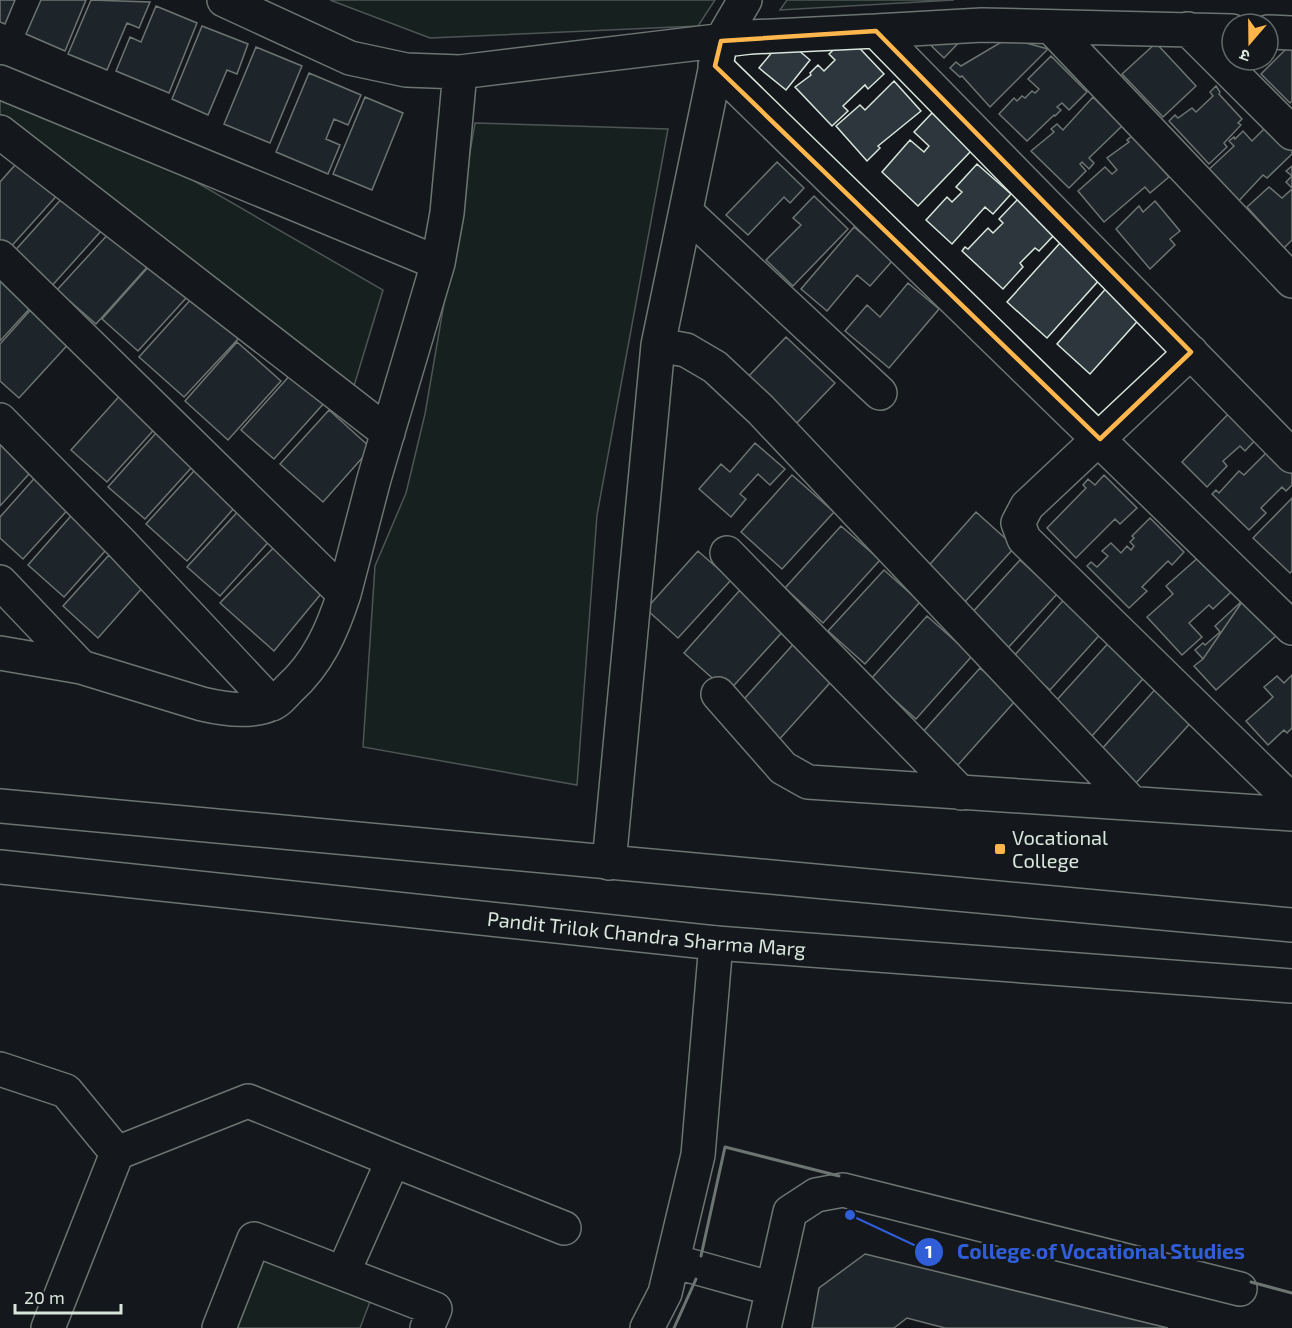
<svg xmlns="http://www.w3.org/2000/svg" width="1292" height="1328" font-family="'Exo 2','Noto Sans Devanagari',sans-serif">
<style>
.green{fill:#1a2d24;stroke:#939e99;stroke-width:1.5}
.building{fill:#2c363c;stroke:#d8e6dc;stroke-width:1.5}
.lines{fill:none;stroke-linecap:round;stroke-linejoin:round}
.minor-casing{stroke:#d8e6dc;stroke-width:36}
.major-casing{stroke:#d8e6dc;stroke-width:36}
.minor{stroke:#14181c;stroke-width:33}
.major{stroke:#14181c;stroke-width:33}
.wall{stroke:#d8e6dc;stroke-width:3}
.marked{fill:none;stroke:#ffb74d;stroke-width:4.5;stroke-linejoin:round}
.poi-dot{fill:#ffb74d;stroke:#14181c;stroke-width:2}
.labels{text-anchor:middle;stroke-width:4.5;stroke-linejoin:round;paint-order:stroke}
.poi-label{font-size:20px;fill:#d8e6dc;stroke:#14181c;text-anchor:start}
.street-label{font-size:20px;fill:#d8e6dc;stroke:#14181c}
.leader{fill:none;stroke:#305dd8;stroke-width:2}
.callout-dot{fill:#305dd8;stroke:#14181c;stroke-width:2}
.mark-label{font-size:18px;text-anchor:middle;font-weight:bold;fill:#fff}
.callout-label{font-size:21px;text-anchor:middle;font-weight:bold;fill:#305dd8;stroke:#14181c;stroke-width:4.5;stroke-linejoin:round;paint-order:stroke}
</style>
<rect width="100%" height="100%" fill="#14181c"/>
<path class="green" d="M 330,0 L 715,0 L 698,26 L 430,38 Z
M 787,0 L 954,0 L 780,10 Z
M 0,69 L 383,290 L 344,419 L 0,122 Z
M 475,123 L 668,129 L 597,515 L 577,785 L 363,747 L 375,566 L 406,493 L 425,414 Z
M 254,1239 L 379,1278 L 360,1328 L 219,1328 Z"/>
<path class="building" d="M 0,0 L 15,0 L 5,24 L 0,22 Z
M 41,0 L 86,0 L 65,51 L 26,34 Z
M 91,0 L 150,2 L 139,28 L 127,23 L 107,70 L 68,54 Z
M 156,6 L 197,23 L 169,93 L 116,71 L 130,37 L 141,42 Z
M 202,26 L 248,44 L 237,74 L 227,70 L 208,115 L 172,99 Z
M 969,32 L 944,58 L 920,35 Z
M 848,36 L 884,74 L 868,89 L 865,85 L 843,106 L 848,111 L 832,126 L 795,87 L 811,75 L 810,73 L 818,65 L 824,71 L 835,60 L 829,54 Z
M 784,38 L 810,60 L 786,90 L 759,68 Z
M 1008,38 L 1048,49 L 990,107 L 962,76 L 960,77 L 950,68 L 956,62 L 961,66 Z
M 1156,43 L 1196,86 L 1163,117 L 1122,74 Z
M 1292,43 L 1292,101 L 1290,103 L 1261,74 Z
M 256,47 L 302,66 L 270,143 L 224,124 Z
M 1051,56 L 1087,92 L 1069,110 L 1062,103 L 1057,107 L 1061,110 L 1055,116 L 1054,115 L 1027,141 L 999,114 L 1014,98 L 1017,101 L 1022,96 L 1025,98 L 1032,91 L 1035,93 L 1039,89 L 1028,79 Z
M 309,73 L 361,95 L 348,125 L 334,119 L 326,139 L 340,145 L 328,174 L 276,152 Z
M 894,81 L 921,111 L 878,146 L 880,148 L 867,161 L 836,126 L 860,105 L 865,110 Z
M 1216,86 L 1220,92 L 1219,94 L 1242,119 L 1238,123 L 1241,125 L 1224,143 L 1227,147 L 1209,164 L 1169,121 L 1175,115 L 1178,118 L 1192,108 L 1196,112 L 1213,96 L 1210,92 Z
M 365,97 L 403,113 L 372,190 L 333,174 Z
M 1093,97 L 1122,126 L 1089,158 L 1094,163 L 1089,169 L 1082,162 L 1080,164 L 1086,171 L 1069,188 L 1031,151 L 1054,132 L 1051,129 L 1057,124 L 1063,130 Z
M 932,113 L 972,150 L 918,206 L 882,172 L 910,140 L 924,152 L 929,146 L 914,132 Z
M 1269,124 L 1292,148 L 1292,154 L 1267,178 L 1263,175 L 1235,205 L 1205,173 L 1234,146 L 1229,141 L 1234,137 L 1235,139 L 1243,131 L 1252,141 Z
M 1133,135 L 1169,177 L 1150,193 L 1145,187 L 1104,222 L 1078,191 L 1105,167 L 1112,174 L 1117,170 L 1107,158 L 1129,142 L 1127,140 Z
M 23,156 L 61,191 L 8,250 L 0,242 L 0,182 Z
M 777,162 L 804,188 L 790,203 L 784,197 L 748,235 L 726,215 Z
M 977,164 L 1011,194 L 993,214 L 985,207 L 952,244 L 926,220 L 947,197 L 952,202 L 962,192 L 956,187 Z
M 1292,166 L 1292,188 L 1286,182 L 1292,176 L 1286,171 Z
M 1269,187 L 1282,198 L 1292,189 L 1292,240 L 1284,248 L 1247,207 Z
M 64,196 L 102,230 L 49,289 L 11,255 Z
M 814,196 L 848,229 L 793,286 L 766,260 L 801,225 L 793,218 Z
M 1018,199 L 1055,234 L 1039,251 L 1035,248 L 1020,263 L 1023,267 L 1003,289 L 962,251 L 965,247 L 968,249 L 988,228 L 993,233 L 1003,223 L 999,219 Z
M 1155,201 L 1180,231 L 1170,239 L 1175,245 L 1150,269 L 1116,229 L 1139,206 L 1143,212 Z
M 854,227 L 893,260 L 870,286 L 857,275 L 827,311 L 801,289 Z
M 111,231 L 149,265 L 96,324 L 57,290 Z
M 1060,243 L 1101,278 L 1047,338 L 1007,302 Z
M 151,264 L 187,297 L 138,351 L 102,319 Z
M 0,277 L 32,306 L 0,341 Z
M 908,283 L 939,309 L 889,368 L 845,331 L 867,305 L 880,317 Z
M 1109,285 L 1143,315 L 1090,374 L 1057,344 Z
M 193,297 L 239,338 L 184,397 L 139,357 Z
M 35,305 L 73,339 L 19,398 L 0,381 L 0,344 Z
M 786,337 L 835,383 L 794,426 L 745,380 Z
M 237,342 L 281,381 L 228,440 L 185,401 Z
M 292,373 L 325,402 L 274,459 L 241,430 Z
M 124,391 L 160,423 L 107,482 L 71,450 Z
M 1233,409 L 1260,435 L 1245,451 L 1240,446 L 1223,461 L 1227,466 L 1207,487 L 1182,462 Z
M 329,410 L 371,448 L 323,502 L 280,464 Z
M 164,424 L 201,457 L 145,519 L 108,487 Z
M 0,433 L 38,464 L 0,506 Z
M 755,443 L 785,469 L 770,485 L 758,474 L 740,494 L 746,499 L 731,517 L 699,489 L 721,464 L 730,472 Z
M 1273,446 L 1292,465 L 1292,485 L 1286,491 L 1282,487 L 1261,508 L 1266,513 L 1249,530 L 1212,494 L 1216,490 L 1219,493 L 1239,471 L 1244,475 Z
M 203,461 L 244,497 L 187,561 L 146,524 Z
M 39,473 L 73,504 L 23,559 L 0,538 L 0,517 Z
M 792,475 L 834,512 L 782,569 L 741,532 Z
M 1104,475 L 1137,508 L 1120,524 L 1115,519 L 1076,558 L 1047,528 L 1086,488 L 1083,485 L 1088,479 L 1095,485 Z
M 1292,498 L 1292,571 L 1290,573 L 1253,538 Z
M 242,507 L 274,536 L 220,596 L 187,567 Z
M 77,509 L 114,541 L 64,597 L 28,565 Z
M 976,512 L 1015,547 L 962,605 L 924,571 Z
M 1150,518 L 1184,552 L 1172,565 L 1168,561 L 1142,587 L 1147,591 L 1129,608 L 1087,566 L 1091,562 L 1097,567 L 1108,556 L 1102,551 L 1111,543 L 1121,553 L 1127,546 L 1131,550 L 1134,546 L 1130,542 L 1134,538 L 1132,536 Z
M 841,526 L 880,560 L 823,623 L 785,588 Z
M 278,543 L 325,589 L 274,651 L 220,603 Z
M 698,551 L 731,580 L 678,638 L 646,609 Z
M 109,555 L 144,586 L 98,638 L 63,606 Z
M 1200,556 L 1232,591 L 1213,609 L 1209,605 L 1189,623 L 1202,637 L 1182,655 L 1147,617 L 1173,594 L 1166,586 Z
M 1020,560 L 1057,594 L 1007,649 L 970,615 Z
M 884,570 L 920,602 L 865,664 L 828,631 Z
M 740,590 L 785,629 L 728,692 L 684,653 Z
M 1068,595 L 1105,629 L 1050,690 L 1013,657 Z
M 1244,599 L 1277,635 L 1216,690 L 1194,666 L 1203,659 L 1195,650 L 1203,643 L 1205,645 L 1220,632 L 1215,626 Z
M 1244,599 L 1277,635 L 1216,690 L 1194,666 L 1203,659 Z
M 927,616 L 972,656 L 916,719 L 871,679 Z
M 1112,639 L 1149,672 L 1092,736 L 1055,702 Z
M 797,640 L 837,675 L 777,742 L 737,707 Z
M 980,668 L 1016,700 L 957,766 L 921,734 Z
M 1292,675 L 1292,728 L 1287,733 L 1284,730 L 1268,745 L 1246,721 L 1273,697 L 1264,687 L 1277,676 L 1284,683 Z
M 1159,685 L 1195,718 L 1136,783 L 1100,751 Z
M 865,1254 L 1168,1328 L 945,1328 L 907,1318 L 894,1328 L 812,1328 L 819,1288 Z"/>
<g class="lines">
<g class="minor-casing">
<path id="minor" d="M 224,0 L 350,58 L 406,70 L 460,72 L 750,37 L 876,31 L 1292,456
M 1051,27 L 1292,281
M 1188,29 L 1292,133
M 876,31 L 982,25 L 1232,31
M 1268,32 L 1292,33
M 715,66 L 1292,628
M 0,82 L 438,263
M 0,132 L 388,433
M 686,212 L 880,393
M 0,257 L 344,594 C 332,631 318,663 289,689 C 284,694 278,702 271,704 C 251,713 223,709 202,704 L 81,667 L 0,653
M 658,345 L 686,350 L 715,367 L 761,410 L 1131,802
M 1191,352 L 1027,506 L 1018,523 L 1024,539 L 1292,801
M 0,420 L 121,543 L 272,704
M 727,553 L 961,793
M 0,582 L 81,667
M 344,594 L 374,479 L 438,263 L 447,213 L 460,72
M 718,694 L 783,768 L 808,782 L 1292,814
M 609,863 L 658,345 L 721,41 L 745,0
M 0,1069 L 66,1091 L 117,1153 L 48,1328
M 117,1153 L 248,1101 L 393,1160 L 343,1273
M 393,1160 L 564,1228
M 673,1261 L 773,1289
M 219,1328 L 254,1239 L 435,1309 L 427,1328
M 647,1328 L 665,1293 L 698,1155 L 716,943
M 764,1328 L 790,1212 L 816,1195 L 843,1190 L 1240,1289"/>
</g>
<g class="major-casing">
<g id="major">
<path d="M 0,806 L 1292,925"/>
<path id="s1" d="M 0,867 L 716,943 L 1292,986"/>
</g>
</g>
<use href="#minor" class="minor"/>
<use href="#major" class="major"/>
<path class="wall" d="M 701,1256 L 725,1147 L 839,1176
M 1251,1282 L 1292,1293
M 674,1328 L 696,1279"/>
</g>
<path d="M0 0H1292V1328H0ZM 876,31 L 1191,352 L 1100,439 L 715,66 L 721,41 Z" fill="#14181c" fill-opacity=".55" fill-rule="evenodd"/>
<path class="marked" d="M 876,31 L 1191,352 L 1100,439 L 715,66 L 721,41 Z"/>
<rect class="poi-dot" x="994" y="843" width="12" height="12" rx="3"/>
<g class="labels">
<g class="poi-label">
<text x="1012" y="845">Vocational<tspan x="1012" dy="23">College</tspan></text>
</g>
<g class="street-label">
<text dy="7" stroke="none"><textPath href="#s1" startOffset="650">Pandit Trilok Chandra Sharma Marg</textPath></text>
</g>
</g>
<path class="leader" d="M850 1215L929 1252"/>
<g class="callout-dot">
<circle cx="850" cy="1215" r="6"/>
<circle cx="929" cy="1252" r="15"/>
</g>
<g class="mark-label">
<text x="929" y="1258">1</text>
</g>
<g class="callout-label">
<text x="1101" y="1259">College of Vocational Studies</text>
</g>
<g transform="translate(1250 42) rotate(200)"><circle r="28" fill="#14181c" stroke="#626a69" stroke-width="1.5"/>
<path d="M0-4.5L10 22L0 15L-10 22Z" fill="#ffb74d"/>
<text y="-9" font-size="16" font-weight="bold" text-anchor="middle" fill="#d8e6dc">उ</text>
</g>
<path d="M15 1304v9h106v-9" fill="none" stroke="#d8e6dc" stroke-width="3"/>
<text x="24" y="1304" font-size="18" fill="#d8e6dc" stroke="#14181c" stroke-width="4.5" paint-order="stroke">20 m</text>
</svg>
